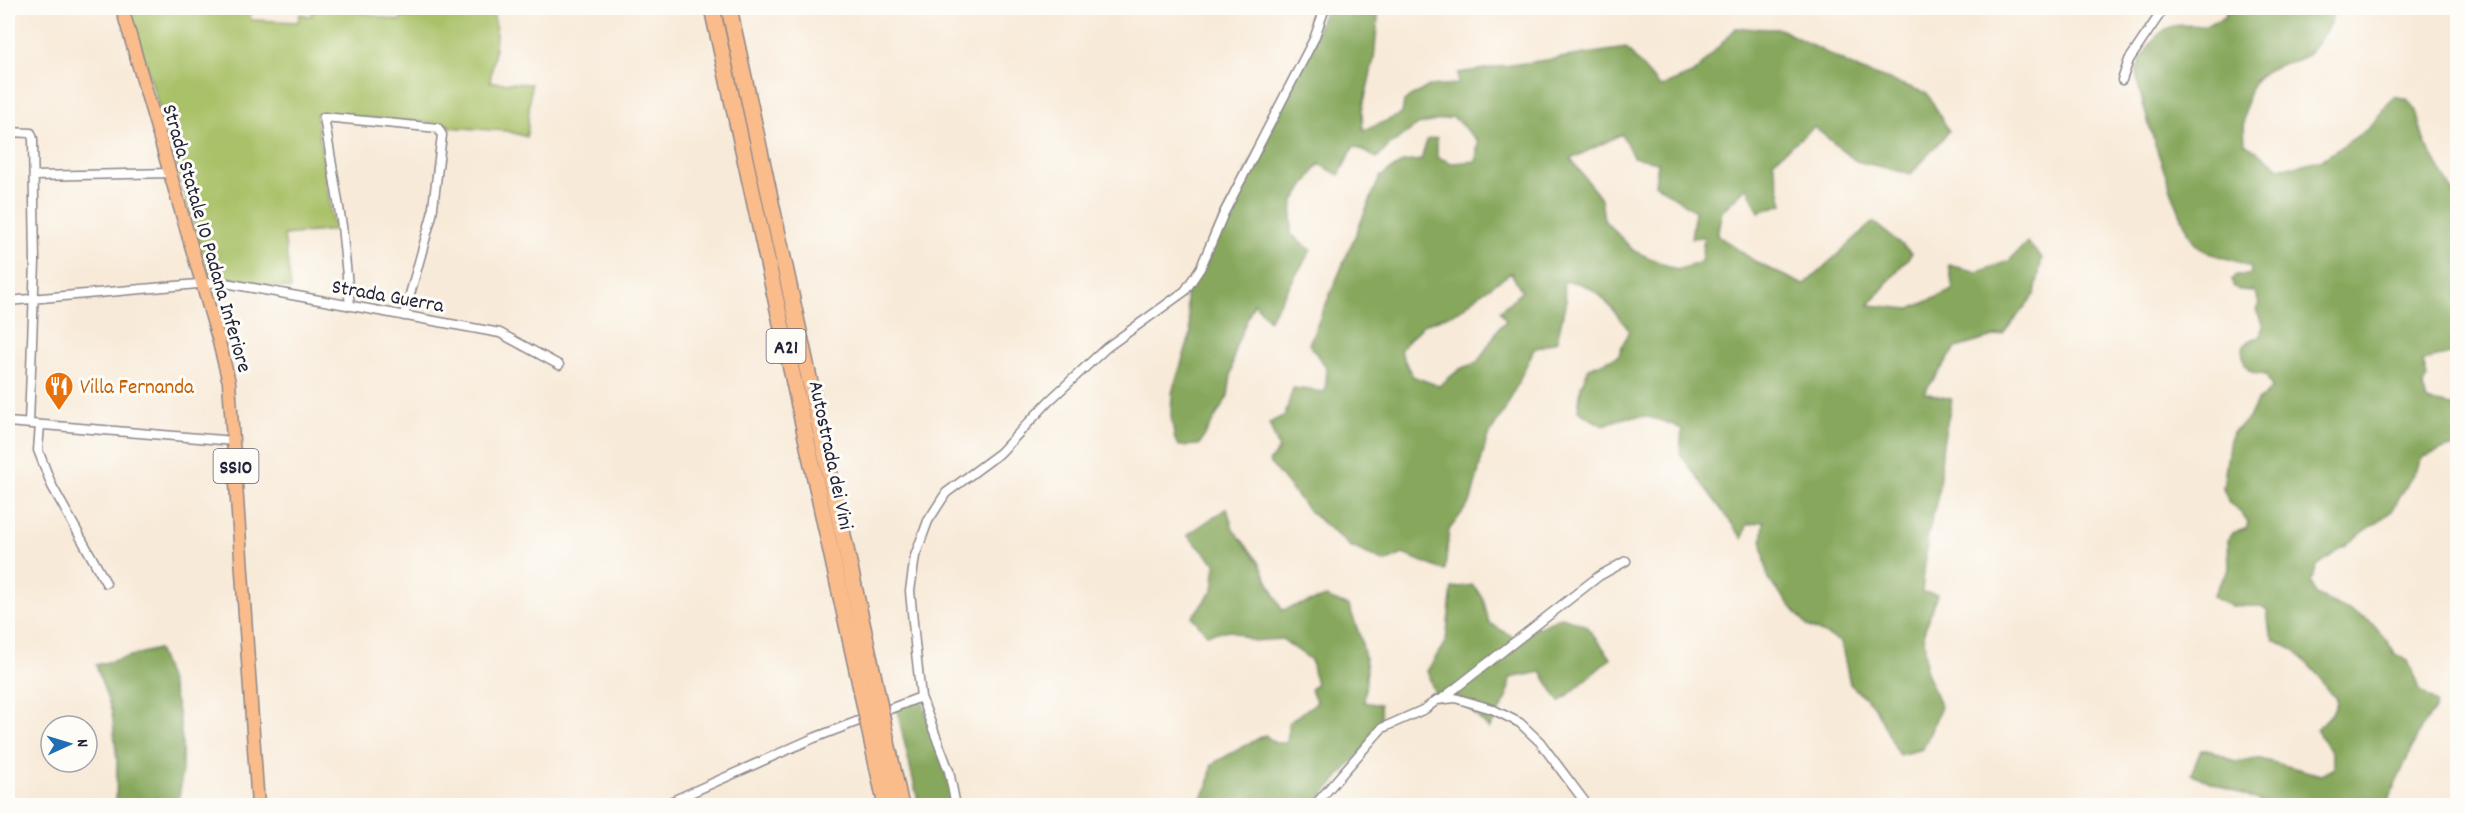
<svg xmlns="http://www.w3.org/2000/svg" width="2465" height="813" font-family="Dekko,sans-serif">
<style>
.green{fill:#a9c167;stroke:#667251;stroke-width:1.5}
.forest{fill:#86a75c;stroke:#54644c;stroke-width:1.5;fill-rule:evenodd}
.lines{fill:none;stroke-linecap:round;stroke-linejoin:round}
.street-casing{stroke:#8d868a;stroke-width:11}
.primary-casing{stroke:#8d868a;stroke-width:15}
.highway-casing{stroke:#8d868a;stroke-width:18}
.street{stroke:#fff;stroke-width:8}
.primary{stroke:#fabc8b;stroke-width:12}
.highway{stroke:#fabc8b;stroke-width:15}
.highway-bridge-casing{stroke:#8d868a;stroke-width:18;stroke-linecap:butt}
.highway-bridge{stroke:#fabc8b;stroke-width:15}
.labels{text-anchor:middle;stroke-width:6;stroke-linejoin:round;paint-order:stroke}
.shield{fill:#fdfcf7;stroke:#646373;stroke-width:1.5}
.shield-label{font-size:20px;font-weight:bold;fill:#22223b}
.street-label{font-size:21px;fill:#22223b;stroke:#fdfcf7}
.food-label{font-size:21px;fill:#c56008;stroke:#fdfcf7;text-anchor:start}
</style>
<rect width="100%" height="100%" fill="#fdfcf7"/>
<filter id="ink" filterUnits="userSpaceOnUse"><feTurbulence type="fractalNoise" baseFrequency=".0167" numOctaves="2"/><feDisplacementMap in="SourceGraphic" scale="12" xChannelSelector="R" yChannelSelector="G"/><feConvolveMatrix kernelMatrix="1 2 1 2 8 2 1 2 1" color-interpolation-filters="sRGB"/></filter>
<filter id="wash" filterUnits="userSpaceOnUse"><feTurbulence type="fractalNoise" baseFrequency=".008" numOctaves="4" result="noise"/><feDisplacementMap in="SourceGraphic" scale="24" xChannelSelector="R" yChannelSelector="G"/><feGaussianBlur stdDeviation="1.35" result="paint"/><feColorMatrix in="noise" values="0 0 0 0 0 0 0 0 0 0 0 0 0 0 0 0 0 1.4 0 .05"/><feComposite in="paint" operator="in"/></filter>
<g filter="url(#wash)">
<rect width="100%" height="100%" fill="#f8ead8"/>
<path class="green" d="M 129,8 L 249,8 L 251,20 L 298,22 L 300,14 L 312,16 L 312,8 L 340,8 L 400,21 L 403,8 L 491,8 C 501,29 493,59 490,82 L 531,84 L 527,137 L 507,131 L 448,127 L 448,124 L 316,114 L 334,230 L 284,235 L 291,289 L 228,278 L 210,278 Z"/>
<path class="forest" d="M 1325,8 L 1379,8 L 1374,59 L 1362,111 L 1363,131 L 1402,114 L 1404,101 L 1429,86 L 1458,84 L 1458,73 L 1626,48 L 1660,87 L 1694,73 L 1736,28 L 1780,29 L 1860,70 L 1927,93 L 1949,131 L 1911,174 L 1856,161 L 1814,127 L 1773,161 L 1783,204 L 1759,212 L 1747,187 L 1722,211 L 1717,235 L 1759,264 L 1804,285 L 1873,222 L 1912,253 L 1869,305 L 1910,309 L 1953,290 L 1949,265 L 1978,272 L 2009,261 L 2027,242 L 2042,258 L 2035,294 L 2003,334 L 1956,348 L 1924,393 L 1952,399 L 1943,443 L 1938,495 L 1928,534 L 1922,592 L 1937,594 L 1924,632 L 1926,672 L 1941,707 L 1923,749 L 1899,755 L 1874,706 L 1850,684 L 1841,642 L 1807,626 L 1768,579 L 1762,544 L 1764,521 L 1747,525 L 1743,539 L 1680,454 L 1682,429 C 1653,416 1633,410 1603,426 L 1578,411 L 1581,386 L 1589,368 L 1618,356 L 1629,330 C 1612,309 1593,278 1563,282 L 1566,300 L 1557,341 L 1534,349 L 1505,410 L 1487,438 L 1471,501 L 1449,530 L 1445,571 L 1403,554 L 1385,562 L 1350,546 L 1308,510 L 1269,462 L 1279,449 L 1269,423 L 1285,415 L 1293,388 L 1325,392 L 1327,369 L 1309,344 L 1380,177 L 1403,162 L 1421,160 L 1427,140 L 1437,138 L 1437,157 L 1452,163 L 1476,161 L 1478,141 L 1453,117 L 1418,125 L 1390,145 L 1377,158 L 1354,146 L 1339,175 L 1319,164 L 1293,202 L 1291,234 L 1311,250 L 1269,320 L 1254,303 L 1235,348 L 1228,396 L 1199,445 L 1179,446 L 1175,440 L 1171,416 L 1172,393 L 1191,333 L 1185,291 L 1314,39 ZM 1622,134 L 1633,157 L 1658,162 L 1655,184 L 1695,211 L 1691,238 L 1704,237 L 1701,262 L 1677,270 L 1634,251 L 1604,220 L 1601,199 L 1571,159 ZM 1511,273 L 1522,291 L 1500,311 L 1506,321 L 1499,328 L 1478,362 L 1460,369 L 1439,386 L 1412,376 L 1400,350 L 1423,325 L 1459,311 L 1485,290 Z
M 2225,8 L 2334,8 C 2334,17 2329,25 2324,33 C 2303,65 2303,56 2272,68 C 2243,80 2243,118 2245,143 L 2280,167 L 2295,166 L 2323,159 L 2369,128 L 2394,96 L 2407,99 L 2416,112 L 2425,143 L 2457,199 L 2457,350 C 2448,358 2434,355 2423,362 L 2427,378 L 2423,386 L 2427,401 L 2457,407 L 2457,447 L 2447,448 L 2423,457 L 2392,511 L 2317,566 L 2311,581 L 2316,595 L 2368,619 L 2387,641 L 2395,654 L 2408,661 L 2419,689 L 2436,703 L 2435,710 L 2422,726 L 2386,805 L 2268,805 L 2191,774 L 2201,750 L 2209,750 L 2235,762 L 2257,758 L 2321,775 L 2334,768 C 2335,748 2323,746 2317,729 C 2326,719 2337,713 2337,698 L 2326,689 L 2319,676 L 2294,650 L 2274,640 L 2270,634 L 2267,610 L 2261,606 L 2231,606 L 2212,597 L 2229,568 L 2228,539 L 2232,533 L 2246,529 L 2248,523 L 2240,511 L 2229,503 L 2223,488 L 2230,438 L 2233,432 L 2249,418 L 2256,403 L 2272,388 L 2266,375 C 2262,374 2256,374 2252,372 C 2243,368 2239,348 2247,342 C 2250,339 2257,338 2261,337 L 2262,323 L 2256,310 L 2260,304 L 2254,291 L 2239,290 L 2233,286 L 2232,279 L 2236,275 L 2250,275 L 2251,268 C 2235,257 2210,258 2196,245 C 2182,230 2135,92 2137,71 C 2138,63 2149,46 2154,39 C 2175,16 2187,30 2209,24 C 2215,22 2221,19 2226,16 Z
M 1227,508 L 1233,529 L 1259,562 L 1282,610 L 1326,597 L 1349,606 L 1361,639 L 1367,668 L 1364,702 L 1380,705 L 1382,728 L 1314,805 L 1197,805 L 1208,786 L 1212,764 L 1265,735 L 1275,743 L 1287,743 L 1289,722 L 1317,702 L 1310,689 L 1316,685 L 1311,660 L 1282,639 L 1253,641 L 1230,630 L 1207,634 L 1192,617 L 1213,590 L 1216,564 L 1187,535 Z
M 1473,585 L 1483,598 L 1489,623 L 1515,638 L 1562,617 L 1585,625 L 1611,658 L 1560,702 L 1541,672 L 1510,678 L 1507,698 L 1489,729 L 1458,697 L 1437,700 L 1427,671 L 1446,641 L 1452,588 Z
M 158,649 C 181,707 188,743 178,805 L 116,805 L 117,761 L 112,712 L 96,665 Z
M 921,697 L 956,805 L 919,805 L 896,706 Z"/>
</g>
<g filter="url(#ink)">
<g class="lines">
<g class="street-casing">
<path id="street" d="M 2122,80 L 2129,60 L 2164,8
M 8,132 L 31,133 L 33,139 L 35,262 L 29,423
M 35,176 L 171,173
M 8,301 L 220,282 L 500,333 L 559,365
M 350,306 L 342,226 L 324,117 L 438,128 L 442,135 L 432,215 L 404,316
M 8,422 L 234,441
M 40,425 L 38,450 L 52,486 L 106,583
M 1443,698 L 1599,576 L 1626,561
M 661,806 L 814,738 L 921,697
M 956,806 L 949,771 L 921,697 L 915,643 L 910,591 L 915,556 L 928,521 L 946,493 L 1000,453 L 1049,401 L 1106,348 L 1185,291 L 1201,267 L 1224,213 L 1314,39 L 1325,8
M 1314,806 L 1382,728 L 1425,709 L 1437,700 L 1455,698 L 1492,709 L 1520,723 L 1540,742 L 1588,806"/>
</g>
<g class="primary-casing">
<path id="primary" d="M 122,8 L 218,338 L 229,382 L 258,806"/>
</g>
<g class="highway-casing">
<path id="highway" d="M 712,8 L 860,684
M 729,8 L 875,683
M 887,742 L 901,806
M 873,747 L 886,806"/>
</g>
<use href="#street" class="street"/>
<use href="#primary" class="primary"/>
<use href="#highway" class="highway"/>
<g class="highway-bridge-casing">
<path id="highway-bridge" d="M 875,683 L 887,742
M 860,684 L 873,747"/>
</g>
<use href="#highway-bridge" class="highway-bridge"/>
</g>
</g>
<defs>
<g id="restaurant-pin" transform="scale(1.5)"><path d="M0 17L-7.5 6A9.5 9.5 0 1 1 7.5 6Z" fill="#e8710a" stroke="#fdfcf7"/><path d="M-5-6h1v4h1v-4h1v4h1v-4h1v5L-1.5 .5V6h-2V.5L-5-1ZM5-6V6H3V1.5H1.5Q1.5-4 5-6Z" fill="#fff"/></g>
</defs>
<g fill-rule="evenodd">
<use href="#restaurant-pin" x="59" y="386"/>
</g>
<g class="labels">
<g class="shield">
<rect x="766.5" y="329" width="39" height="34" rx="4.5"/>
<rect x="213.5" y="449" width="45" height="34" rx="4.5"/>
</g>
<g class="shield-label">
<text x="786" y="353">A21</text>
<text x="236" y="473">SS10</text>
</g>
<g class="street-label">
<text transform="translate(208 238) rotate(74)" y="7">Strada Statale 10 Padana Inferiore</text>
<text transform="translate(388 295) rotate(10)" y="7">Strada Guerra</text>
<text transform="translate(832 455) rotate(78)" y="7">Autostrada dei Vini</text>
</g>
<g class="food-label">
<text x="80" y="393">Villa Fernanda</text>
</g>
</g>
<rect width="2465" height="813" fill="none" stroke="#fdfcf7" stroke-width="30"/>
<g transform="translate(69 744) rotate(86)"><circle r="28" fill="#fdfcf7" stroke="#a5a5ac" stroke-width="1.5"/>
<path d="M0-4.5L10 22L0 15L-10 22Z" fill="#1f6fb2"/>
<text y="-9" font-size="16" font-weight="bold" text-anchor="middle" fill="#22223b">N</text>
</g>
</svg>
